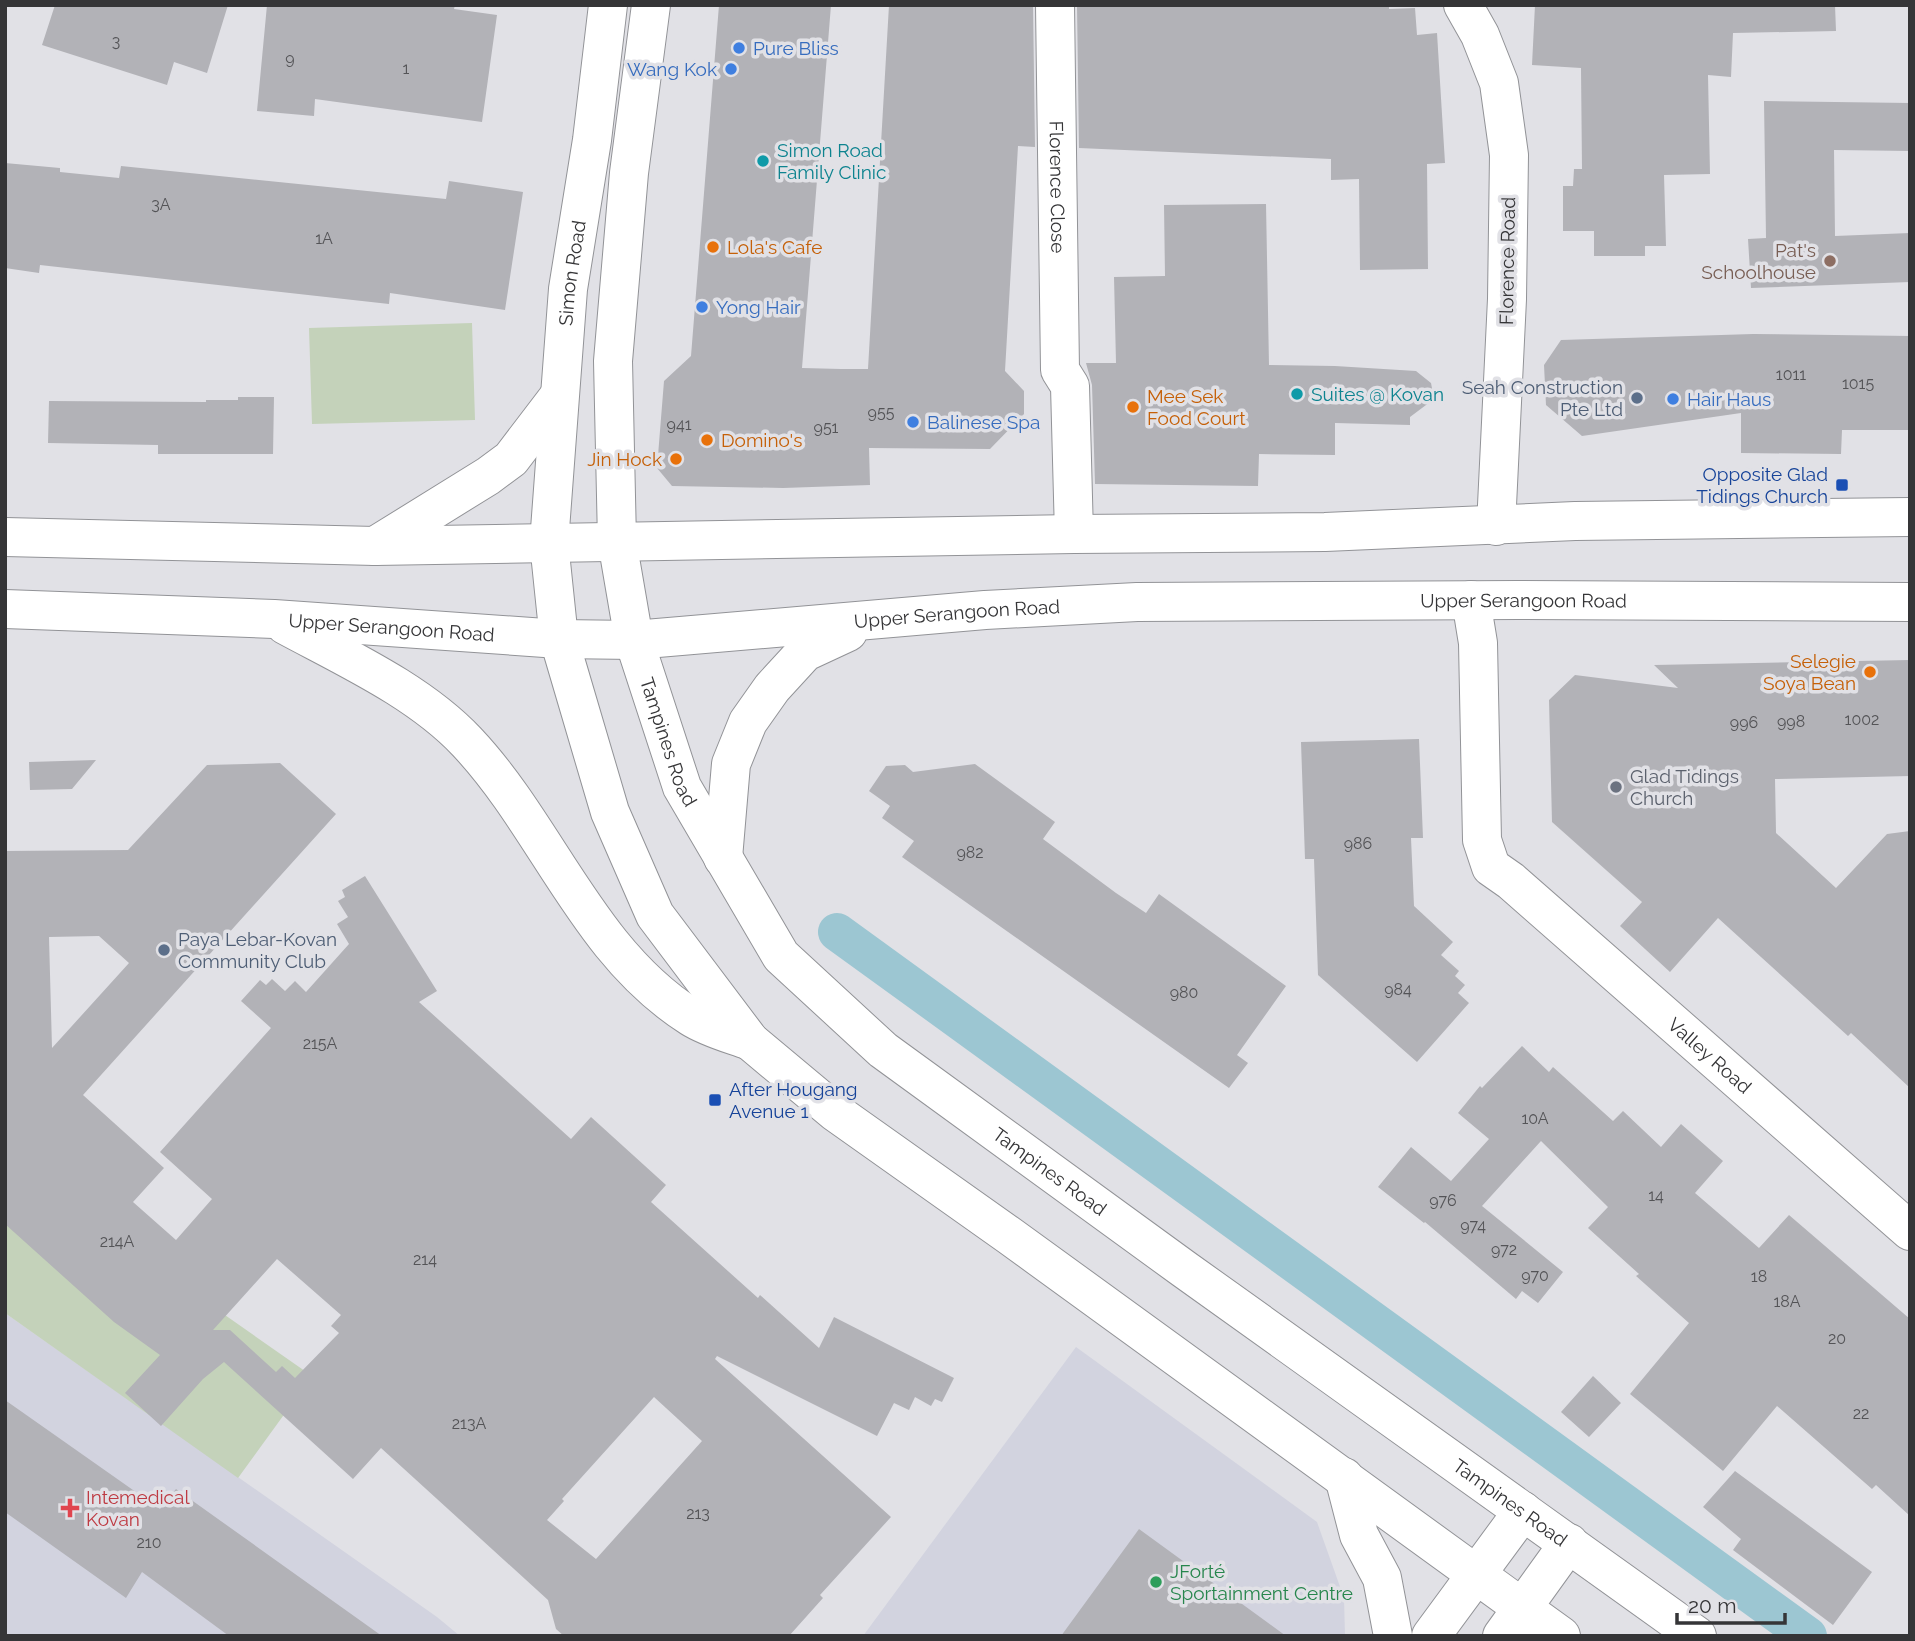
<svg xmlns="http://www.w3.org/2000/svg" width="1915" height="1641" font-family="Raleway,sans-serif">
<style>
.built{fill:#d2d3df}
.green{fill:#c4d2ba}
.lines{fill:none;stroke-linecap:round;stroke-linejoin:round}
.canal{stroke:#9cc6d2;stroke-width:38}
.building{fill:#b2b2b7;fill-rule:evenodd}
.minor-casing{stroke:#929397;stroke-width:40}
.major-casing{stroke:#929397;stroke-width:40}
.minor{stroke:#fff;stroke-width:38}
.major{stroke:#fff;stroke-width:38}
.shop-dot{fill:#3f7fe0;stroke:#e1e1e6;stroke-width:2.5}
.culture-dot{fill:#0f9aa8;stroke:#e1e1e6;stroke-width:2.5}
.food-dot{fill:#e8710a;stroke:#e1e1e6;stroke-width:2.5}
.education-dot{fill:#8d6e63;stroke:#e1e1e6;stroke-width:2.5}
.service-dot{fill:#5c6f8a;stroke:#e1e1e6;stroke-width:2.5}
.transit-dot{fill:#1a4fb4;stroke:#e1e1e6;stroke-width:2.5}
.worship-dot{fill:#6b7280;stroke:#e1e1e6;stroke-width:2.5}
.health-dot{fill:#e0444e;stroke:#e1e1e6;stroke-width:2.5}
.leisure-dot{fill:#2e9e5b;stroke:#e1e1e6;stroke-width:2.5}
.labels{text-anchor:middle;stroke-width:7;stroke-linejoin:round;paint-order:stroke}
.number-label{font-size:16px;fill:#545457}
.shop-label{font-size:19px;fill:#366cbe;stroke:#e1e1e6;text-anchor:start}
.culture-label{font-size:19px;fill:#0d838f;stroke:#e1e1e6;text-anchor:start}
.street-label{font-size:19px;fill:#353537;stroke:#e1e1e6}
.food-label{font-size:19px;fill:#c56008;stroke:#e1e1e6;text-anchor:start}
.education-label{font-size:19px;fill:#785e54;stroke:#e1e1e6;text-anchor:end}
.service-label{font-size:19px;fill:#4e5e75;stroke:#e1e1e6;text-anchor:end}
.transit-label{font-size:19px;fill:#164399;stroke:#e1e1e6;text-anchor:end}
.worship-label{font-size:19px;fill:#5b616d;stroke:#e1e1e6;text-anchor:start}
.health-label{font-size:19px;fill:#be3a42;stroke:#e1e1e6;text-anchor:start}
.leisure-label{font-size:19px;fill:#27864d;stroke:#e1e1e6;text-anchor:start}
</style>
<rect width="100%" height="100%" fill="#e1e1e6"/>
<path class="built" d="M 5,1313 L 437,1617 L 460,1636 L 5,1636 Z
M 1076,1347 L 1317,1522 L 1344,1598 L 1345,1636 L 863,1636 Z"/>
<path class="green" d="M 472,323 L 475,420 L 312,424 L 309,328 Z
M 5,1161 L 312,1376 L 238,1478 L 5,1313 Z"/>
<g class="lines">
<path class="canal" d="M 837,932 L 1808,1636"/>
</g>
<path class="building" d="M 55,5 L 228,5 L 207,73 L 174,62 L 167,85 L 42,45 Z
M 267,5 L 455,5 L 454,9 L 497,15 L 482,122 L 315,99 L 314,116 L 257,111 Z
M 719,5 L 831,5 L 802,368 L 841,369 L 868,369 L 889,5 L 1033,5 L 1035,147 L 1018,146 L 1005,371 L 1024,391 L 1024,414 L 990,449 L 869,448 L 870,485 L 783,488 L 672,486 L 657,468 L 664,381 L 691,356 Z
M 1077,5 L 1389,5 L 1389,9 L 1415,8 L 1417,35 L 1437,33 L 1445,163 L 1427,164 L 1428,269 L 1360,270 L 1359,179 L 1331,180 L 1331,159 L 1079,148 Z
M 1535,5 L 1835,5 L 1836,31 L 1733,33 L 1731,77 L 1708,75 L 1710,174 L 1664,175 L 1666,246 L 1645,246 L 1645,256 L 1594,256 L 1594,231 L 1563,231 L 1563,186 L 1573,186 L 1574,169 L 1582,169 L 1581,68 L 1532,65 Z
M 1764,101 L 1910,103 L 1910,151 L 1834,150 L 1835,236 L 1910,233 L 1910,282 L 1751,288 L 1748,239 L 1766,238 Z
M 5,163 L 60,168 L 60,172 L 119,178 L 121,166 L 446,199 L 449,181 L 523,192 L 505,310 L 390,293 L 389,304 L 40,265 L 39,273 L 5,268 Z
M 1266,204 L 1269,365 L 1335,366 L 1416,371 L 1431,383 L 1434,399 L 1410,417 L 1410,425 L 1335,423 L 1335,455 L 1259,454 L 1258,486 L 1095,484 L 1092,385 L 1086,363 L 1116,363 L 1114,277 L 1165,276 L 1164,205 Z
M 1753,334 L 1910,336 L 1910,430 L 1842,430 L 1841,454 L 1741,453 L 1741,413 L 1582,436 L 1546,405 L 1544,365 L 1561,340 Z
M 238,397 L 274,397 L 273,454 L 158,454 L 158,445 L 48,443 L 49,401 L 206,402 L 206,400 L 238,400 Z
M 1910,660 L 1910,776 L 1775,779 L 1776,833 L 1836,888 L 1887,834 L 1910,831 L 1910,1088 L 1851,1033 L 1848,1036 L 1718,918 L 1670,972 L 1620,926 L 1642,902 L 1552,822 L 1549,700 L 1575,675 L 1678,688 L 1654,665 Z
M 1419,739 L 1423,838 L 1411,838 L 1414,906 L 1453,942 L 1441,955 L 1459,971 L 1455,976 L 1465,985 L 1458,993 L 1469,1003 L 1417,1062 L 1318,975 L 1314,859 L 1305,859 L 1301,742 Z
M 96,760 L 72,789 L 30,790 L 29,762 Z
M 280,763 L 336,814 L 83,1095 L 164,1168 L 133,1202 L 176,1240 L 212,1199 L 160,1152 L 271,1028 L 241,1001 L 260,980 L 266,985 L 272,979 L 285,991 L 295,981 L 306,992 L 349,944 L 337,924 L 348,917 L 338,901 L 345,897 L 342,890 L 365,876 L 437,991 L 419,1002 L 571,1139 L 591,1117 L 666,1185 L 651,1202 L 758,1298 L 760,1295 L 819,1348 L 834,1317 L 954,1378 L 942,1402 L 935,1399 L 931,1406 L 915,1397 L 909,1410 L 894,1403 L 877,1436 L 717,1356 L 715,1359 L 891,1517 L 820,1595 L 823,1598 L 789,1636 L 564,1636 L 556,1629 L 548,1600 L 381,1448 L 353,1479 L 224,1362 L 203,1379 L 161,1426 L 125,1393 L 160,1355 L 114,1322 L 5,1224 L 5,851 L 128,850 L 207,765 ZM 99,936 L 129,963 L 52,1048 L 49,937 ZM 277,1259 L 341,1315 L 331,1326 L 339,1333 L 295,1378 L 282,1366 L 276,1372 L 230,1330 L 213,1330 ZM 654,1397 L 702,1441 L 596,1559 L 547,1520 L 564,1501 L 562,1499 Z
M 975,764 L 1055,822 L 1043,839 L 1116,893 L 1146,913 L 1159,894 L 1286,986 L 1237,1055 L 1248,1063 L 1229,1088 L 902,857 L 914,841 L 882,818 L 890,806 L 869,791 L 886,766 L 905,765 L 913,772 Z
M 1522,1046 L 1549,1072 L 1553,1067 L 1613,1121 L 1623,1111 L 1661,1147 L 1681,1124 L 1723,1161 L 1695,1193 L 1759,1248 L 1789,1215 L 1910,1319 L 1910,1516 L 1876,1485 L 1872,1489 L 1777,1406 L 1723,1471 L 1630,1394 L 1689,1323 L 1636,1276 L 1639,1274 L 1588,1228 L 1608,1207 L 1541,1141 L 1482,1206 L 1563,1272 L 1538,1303 L 1522,1291 L 1516,1299 L 1425,1222 L 1424,1223 L 1378,1187 L 1411,1147 L 1451,1181 L 1489,1139 L 1458,1113 L 1480,1086 L 1482,1088 Z
M 1593,1376 L 1621,1403 L 1589,1437 L 1561,1412 Z
M 5,1400 L 160,1509 L 176,1489 L 382,1636 L 229,1636 L 142,1572 L 126,1598 L 5,1512 Z
M 1735,1471 L 1872,1572 L 1833,1625 L 1733,1550 L 1741,1539 L 1703,1507 Z
M 1139,1529 L 1286,1636 L 1061,1636 Z"/>
<g class="lines">
<g class="minor-casing">
<g id="minor">
<path id="s1" d="M 1055,5 L 1060,370 L 1070,386 L 1074,534"/>
<path d="M 1463,5 L 1480,35 L 1499,83 L 1509,155 L 1507,299 L 1496,526"/>
<path d="M 617,541 L 613,361 L 629,173 L 651,5"/>
<path id="s2" d="M 549,543 L 568,289 L 592,140 L 608,5"/>
<path id="s3" d="M 1471,600 L 1478,643 L 1482,840 L 1491,867 L 1511,881 L 1910,1231"/>
</g>
</g>
<g class="major-casing">
<g id="major">
<path d="M 5,537 L 375,546 L 1074,534 L 1325,532 L 1575,521 L 1910,517"/>
<path id="s4" d="M 617,541 L 634,640 L 682,787 L 781,956 L 883,1050 L 1184,1269 L 1697,1636"/>
<path d="M 549,543 L 559,639 L 610,812 L 655,915 L 750,1041 L 835,1112 L 1010,1236 L 1561,1636"/>
<path d="M 375,546 L 488,476 L 511,459 L 559,396"/>
<path id="s5" d="M 5,609 L 274,619 L 559,639 L 634,640 L 985,610 L 1137,602 L 1516,600 L 1910,602"/>
<path d="M 285,625 C 346,658 419,691 467,742 C 548,828 587,951 691,1017 C 708,1028 731,1034 750,1041"/>
<path d="M 723,858 L 731,764 L 748,722 L 772,688 L 805,652 L 848,632"/>
<path d="M 1344,1477 L 1359,1535 L 1382,1578 L 1393,1636"/>
<path d="M 1431,1636 L 1523,1511"/>
<path d="M 1502,1636 L 1569,1543"/>
</g>
</g>
<use href="#minor" class="minor"/>
<use href="#major" class="major"/>
</g>
<g class="shop-dot">
<circle cx="739" cy="48" r="7"/>
<circle cx="731" cy="69" r="7"/>
<circle cx="702" cy="307" r="7"/>
<circle cx="1673" cy="399" r="7"/>
<circle cx="913" cy="422" r="7"/>
</g>
<g class="culture-dot">
<circle cx="763" cy="161" r="7"/>
<circle cx="1297" cy="394" r="7"/>
</g>
<g class="food-dot">
<circle cx="713" cy="247" r="7"/>
<circle cx="1133" cy="407" r="7"/>
<circle cx="707" cy="440" r="7"/>
<circle cx="676" cy="459" r="7"/>
<circle cx="1870" cy="672" r="7"/>
</g>
<circle class="education-dot" cx="1830" cy="261" r="7"/>
<g class="service-dot">
<circle cx="1637" cy="398" r="7"/>
<circle cx="164" cy="950" r="7"/>
</g>
<g class="transit-dot">
<rect x="1835" y="478" width="14" height="14" rx="3.5"/>
<rect x="708" y="1093" width="14" height="14" rx="3.5"/>
</g>
<circle class="worship-dot" cx="1616" cy="787" r="7"/>
<path class="health-dot" d="M66.5 1497.5h7v7h7v7h-7v7h-7v-7h-7v-7h7z"/>
<circle class="leisure-dot" cx="1156" cy="1582" r="7"/>
<g class="labels">
<g class="number-label">
<text x="116" y="47">3</text>
<text x="290" y="64">9</text>
<text x="406" y="74">1</text>
<text x="161" y="210">3A</text>
<text x="324" y="244">1A</text>
<text x="1791" y="380">1011</text>
<text x="1858" y="389">1015</text>
<text x="881" y="418">955</text>
<text x="679" y="430">941</text>
<text x="826" y="433">951</text>
<text x="1862" y="725">1002</text>
<text x="1791" y="727">998</text>
<text x="1744" y="728">996</text>
<text x="1358" y="849">986</text>
<text x="970" y="858">982</text>
<text x="1398" y="995">984</text>
<text x="1184" y="998">980</text>
<text x="320" y="1049">215A</text>
<text x="1535" y="1124">10A</text>
<text x="1656" y="1201">14</text>
<text x="1443" y="1206">976</text>
<text x="1473" y="1231">974</text>
<text x="117" y="1247">214A</text>
<text x="1504" y="1255">972</text>
<text x="425" y="1265">214</text>
<text x="1535" y="1281">970</text>
<text x="1759" y="1282">18</text>
<text x="1787" y="1307">18A</text>
<text x="1837" y="1344">20</text>
<text x="1861" y="1419">22</text>
<text x="469" y="1429">213A</text>
<text x="698" y="1519">213</text>
<text x="149" y="1548">210</text>
</g>
<g class="shop-label">
<text x="753" y="55">Pure Bliss</text>
<text x="717" y="76" text-anchor="end">Wang Kok</text>
<text x="716" y="314">Yong Hair</text>
<text x="1687" y="406">Hair Haus</text>
<text x="927" y="429">Balinese Spa</text>
</g>
<g class="culture-label">
<text x="777" y="157">Simon Road<tspan x="777" dy="22">Family Clinic</tspan></text>
<text x="1311" y="401">Suites @ Kovan</text>
</g>
<g class="street-label">
<text dy="7" stroke="none"><textPath href="#s1" startOffset="182">Florence Close</textPath></text>
<text transform="translate(1507 261) rotate(-89)" y="7">Florence Road</text>
<text dy="7" stroke="none"><textPath href="#s2" startOffset="271">Simon Road</textPath></text>
<text dy="7" stroke="none"><textPath href="#s5" startOffset="1521">Upper Serangoon Road</textPath></text>
<text dy="7" stroke="none"><textPath href="#s5" startOffset="954">Upper Serangoon Road</textPath></text>
<text dy="7" stroke="none"><textPath href="#s5" startOffset="387">Upper Serangoon Road</textPath></text>
<text dy="7" stroke="none"><textPath href="#s4" startOffset="208">Tampines Road</textPath></text>
<text dy="7" stroke="none"><textPath href="#s3" startOffset="558">Valley Road</textPath></text>
<text dy="7" stroke="none"><textPath href="#s4" startOffset="796">Tampines Road</textPath></text>
<text dy="7" stroke="none"><textPath href="#s4" startOffset="1363">Tampines Road</textPath></text>
</g>
<g class="food-label">
<text x="727" y="254">Lola's Cafe</text>
<text x="1147" y="403">Mee Sek<tspan x="1147" dy="22">Food Court</tspan></text>
<text x="721" y="447">Domino's</text>
<text x="662" y="466" text-anchor="end">Jin Hock</text>
<text x="1856" y="668" text-anchor="end">Selegie<tspan x="1856" dy="22">Soya Bean</tspan></text>
</g>
<g class="education-label">
<text x="1816" y="257">Pat's<tspan x="1816" dy="22">Schoolhouse</tspan></text>
</g>
<g class="service-label">
<text x="1623" y="394">Seah Construction<tspan x="1623" dy="22">Pte Ltd</tspan></text>
<text x="178" y="946" text-anchor="start">Paya Lebar-Kovan<tspan x="178" dy="22">Community Club</tspan></text>
</g>
<g class="transit-label">
<text x="1828" y="481">Opposite Glad<tspan x="1828" dy="22">Tidings Church</tspan></text>
<text x="729" y="1096" text-anchor="start">After Hougang<tspan x="729" dy="22">Avenue 1</tspan></text>
</g>
<g class="worship-label">
<text x="1630" y="783">Glad Tidings<tspan x="1630" dy="22">Church</tspan></text>
</g>
<g class="health-label">
<text x="86" y="1504">Intemedical<tspan x="86" dy="22">Kovan</tspan></text>
</g>
<g class="leisure-label">
<text x="1170" y="1578">JForté<tspan x="1170" dy="22">Sportainment Centre</tspan></text>
</g>
</g>
<rect width="1915" height="1641" fill="none" stroke="#353537" stroke-width="14"/>
<path d="M1677 1613v10h108v-10" fill="none" stroke="#353537" stroke-width="3.5"/>
<text x="1688" y="1613" font-size="21" fill="#353537" stroke="#e1e1e6" stroke-width="5" paint-order="stroke">20 m</text>
</svg>
